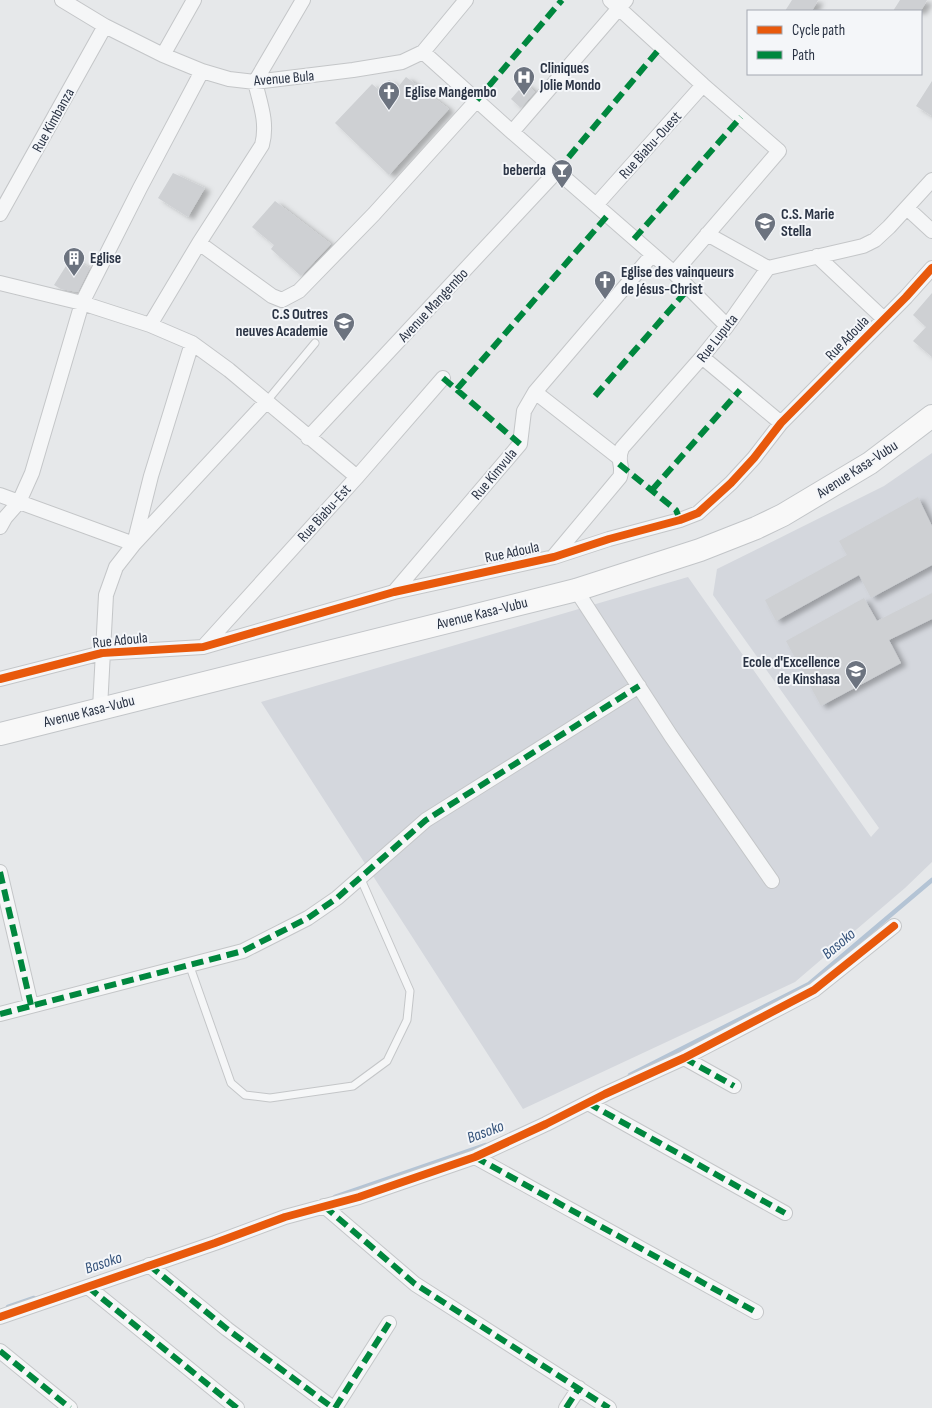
<svg xmlns="http://www.w3.org/2000/svg" width="932" height="1408" font-family="'Sofia Sans Condensed',sans-serif">
<style>
.built{fill:#d4d7dd}
.lines{fill:none;stroke-linecap:round;stroke-linejoin:round}
.stream{stroke:#b4c4d5;stroke-width:4.5}
.building{fill:#ced0d3;filter:url(#shadow)}
.lane-casing{stroke:#c4c6c8;stroke-width:9}
.street-casing{stroke:#c4c6c8;stroke-width:16}
.primary-casing{stroke:#c2c5c8;stroke-width:24}
.lane{stroke:#f5f6f7;stroke-width:7}
.street{stroke:#f5f6f7;stroke-width:14}
.primary{stroke:#f8f8f8;stroke-width:22}
.quiet{stroke:#00873e;stroke-width:6;stroke-dasharray:12 6;stroke-linecap:butt}
.cycleway-casing{stroke:#f4f6f9;stroke-width:11}
.cycleway{stroke:#e8590c;stroke-width:8}
.labels{text-anchor:middle;stroke-width:4;stroke-linejoin:round;paint-order:stroke}
.poi-label{font-size:15px;font-weight:bold;fill:#2b3445;stroke:#f4f6f9;text-anchor:start}
.street-label{font-size:15px;fill:#2b3445;stroke:#f4f6f9}
.water-label{font-size:16px;font-style:italic;fill:#34527a;stroke:#f4f6f9}
</style>
<defs>
<filter id="shadow"><feDropShadow dx="5.5" dy="3" stdDeviation="2.5" flood-color="#0004"/></filter>
</defs>
<rect width="100%" height="100%" fill="#e6e8ea"/>
<path class="built" d="M 932,453 L 932,862 L 905,888 L 795,982 L 523,1109 L 261,702 L 688,577 L 871,837 L 879,828 L 713,595 L 717,569 L 884,486 Z"/>
<g class="lines">
<path class="stream" d="M 630,1075 L 809,984 L 932,880
M 335,1197 L 486,1145
M 8,1307 L 34,1298"/>
</g>
<path class="building" d="M 792,0 L 818,0 L 812,11 L 785,11 Z
M 900,0 L 927,0 L 921,11 L 893,11 Z
M 406,77 L 449,109 L 389,175 L 335,123 L 372,84 L 380,91 L 389,80 L 398,87 Z
M 932,81 L 932,116 L 916,106 Z
M 525,83 L 535,92 L 521,108 L 511,99 Z
M 173,173 L 205,188 L 188,217 L 158,198 Z
M 275,201 L 331,244 L 301,276 L 271,249 L 274,245 L 252,227 Z
M 71,258 L 90,268 L 78,292 L 61,289 L 54,285 Z
M 932,293 L 932,357 L 913,341 L 926,327 L 913,315 Z
M 918,497 L 932,526 L 932,565 L 871,598 L 859,575 L 776,621 L 765,600 L 847,555 L 839,541 Z
M 932,593 L 932,619 L 889,640 L 901,663 L 821,706 L 786,641 L 864,598 L 877,621 Z"/>
<g class="lines">
<g class="lane-casing">
<path id="lane" d="M 266,402 L 315,343
M 189,964 L 231,1083 L 245,1095 L 270,1098 L 353,1086 L 387,1061 L 407,1020 L 410,991 L 360,877"/>
</g>
<g class="street-casing">
<path id="street" d="M 62,0 L 105,26 L 163,55 L 202,71 L 229,79 L 255,82 L 353,70 L 402,62 L 423,52 L 466,0
M 610,0 L 703,85 L 779,151 L 674,273
M 423,52 L 512,132 L 674,273 L 727,326
M 163,55 L 194,0
M 512,132 L 626,0
M 596,205 L 703,85
M 907,208 L 932,231
M 0,214 L 105,26
M 707,234 L 768,268
M 199,243 L 272,296 L 282,300 L 299,291 L 374,214 L 477,100
M 817,256 L 884,319
M 0,283 L 82,303 L 150,325 L 192,343 L 229,370 L 357,477
M 150,325 L 199,243 L 262,145 C 268,123 260,103 255,82 L 303,0
M 702,357 L 781,423
M 535,392 L 618,457
M 308,438 L 557,171
M 0,495 L 134,544 L 266,402
M 0,527 L 5,518 L 19,502 L 32,473 L 82,303 L 140,188 L 202,71
M 554,556 L 620,477 C 624,464 616,463 622,448 L 702,357 L 727,326 L 768,268 L 863,246 L 875,240 L 889,227 L 932,180
M 576,590 L 671,736 L 772,881
M 394,592 L 520,444 L 524,411 L 535,392 L 652,255
M 204,646 L 357,477 L 443,378
M 0,679 L 102,653 L 203,647 L 394,592 L 554,557 L 609,539 L 680,520 L 698,513 L 731,483 L 754,458 L 781,423 L 906,297 L 932,268
M 100,708 L 106,595 L 116,567 L 134,544 L 151,476 L 192,343
M 0,872 L 31,1005
M 0,1014 L 243,951 L 308,918 L 337,898 L 426,820 L 639,686
M 684,1058 L 734,1086
M 588,1103 L 785,1213
M 475,1157 L 756,1312
M 324,1206 L 415,1284 L 609,1408
M 149,1265 L 227,1329 L 333,1408
M 88,1287 L 237,1408
M 0,1317 L 215,1243 L 285,1217 L 359,1197 L 475,1157 L 546,1124 L 605,1094 L 684,1058 L 814,990 L 894,926
M 0,1351 L 70,1408
M 335,1408 L 389,1323
M 566,1408 L 579,1388"/>
</g>
<g class="primary-casing">
<path id="primary" d="M 0,734 L 576,590 L 700,550 L 756,528 L 783,515 L 870,463 L 932,416"/>
</g>
<use href="#lane" class="lane"/>
<use href="#street" class="street"/>
<use href="#primary" class="primary"/>
<path class="quiet" d="M 477,100 L 562,0
M 557,171 L 661,47
M 634,239 L 741,117
M 443,378 L 520,444
M 457,389 L 608,215
M 595,396 L 689,288
M 619,464 L 676,510 L 680,520
M 652,490 L 740,390
M 0,872 L 31,1005
M 0,1014 L 243,951 L 308,918 L 337,898 L 426,820 L 639,686
M 684,1058 L 734,1086
M 588,1103 L 785,1213
M 475,1157 L 756,1312
M 324,1206 L 415,1284 L 609,1408
M 149,1265 L 227,1329 L 333,1408
M 88,1287 L 237,1408
M 0,1351 L 70,1408
M 335,1408 L 389,1323
M 566,1408 L 579,1388"/>
<g class="cycleway-casing">
<path id="cycleway" d="M 0,679 L 102,653 L 203,647 L 394,592 L 554,557 L 609,539 L 680,520 L 698,513 L 731,483 L 754,458 L 781,423 L 906,297 L 932,268
M 0,1317 L 215,1243 L 285,1217 L 359,1197 L 475,1157 L 546,1124 L 605,1094 L 684,1058 L 814,990 L 894,926"/>
</g>
<use href="#cycleway" class="cycleway"/>
</g>
<defs>
<g id="hospital-pin" transform="scale(1.125)"><path d="M0 17L-7.5 6A9.5 9.5 0 1 1 7.5 6Z" fill="#6c737f" stroke="#f4f6f9"/><path d="M-5-5h3v3.5h4V-5h3V5h-3V1.5h-4V5h-3Z" fill="#fff"/></g>
<g id="church-pin" transform="scale(1.125)"><path d="M0 17L-7.5 6A9.5 9.5 0 1 1 7.5 6Z" fill="#6c737f" stroke="#f4f6f9"/><path d="M-1.2-6h2.4v3.5h3.3v2.4h-3.3V6h-2.4V-.1h-3.3v-2.4h3.3Z" fill="#fff"/></g>
<g id="bar-pin" transform="scale(1.125)"><path d="M0 17L-7.5 6A9.5 9.5 0 1 1 7.5 6Z" fill="#6c737f" stroke="#f4f6f9"/><path d="M-6-5H6L.8 .8V4.5H3.5V6h-7V4.5H-.8V.8Z" fill="#fff"/></g>
<g id="school-pin" transform="scale(1.125)"><path d="M0 17L-7.5 6A9.5 9.5 0 1 1 7.5 6Z" fill="#6c737f" stroke="#f4f6f9"/><path d="M0-5L7-2L0 1L-7-2ZM-4 1L0 2.5L4 1V4Q0 6-4 4Z" fill="#fff"/></g>
<g id="building-pin" transform="scale(1.125)"><path d="M0 17L-7.5 6A9.5 9.5 0 1 1 7.5 6Z" fill="#6c737f" stroke="#f4f6f9"/><path d="M-4-6H4V6H1V3H-1V6H-4ZM-2.5-4.3h1.7v1.8h-1.7ZM.8-4.3h1.7v1.8H.8ZM-2.5-1h1.7V.8h-1.7ZM.8-1h1.7V.8H.8Z" fill="#fff"/></g>
</defs>
<g fill-rule="evenodd">
<use href="#hospital-pin" x="524" y="77"/>
<use href="#church-pin" x="389" y="92"/>
<use href="#bar-pin" x="562" y="170"/>
<use href="#school-pin" x="765" y="223"/>
<use href="#building-pin" x="74" y="258"/>
<use href="#church-pin" x="605" y="281"/>
<use href="#school-pin" x="344" y="323"/>
<use href="#school-pin" x="856" y="671"/>
</g>
<g class="labels">
<g class="poi-label">
<text x="540" y="73">Cliniques<tspan x="540" dy="17">Jolie Mondo</tspan></text>
<text x="405" y="97">Eglise Mangembo</text>
<text x="546" y="175" text-anchor="end">beberda</text>
<text x="781" y="219">C.S. Marie<tspan x="781" dy="17">Stella</tspan></text>
<text x="90" y="263">Eglise</text>
<text x="621" y="277">Eglise des vainqueurs<tspan x="621" dy="17">de Jésus-Christ</tspan></text>
<text x="328" y="319" text-anchor="end">C.S Outres<tspan x="328" dy="17">neuves Academie</tspan></text>
<text x="840" y="667" text-anchor="end">Ecole d'Excellence<tspan x="840" dy="17">de Kinshasa</tspan></text>
</g>
<g class="street-label">
<text transform="translate(284 78) rotate(-5)" y="5">Avenue Bula</text>
<text transform="translate(53 120) rotate(-61)" y="5">Rue Kimbanza</text>
<text transform="translate(650 145) rotate(-48)" y="5">Rue Biabu-Ouest</text>
<text transform="translate(433 305) rotate(-47)" y="5">Avenue Mangembo</text>
<text transform="translate(717 338) rotate(-52)" y="5">Rue Luputa</text>
<text transform="translate(847 338) rotate(-46)" y="5">Rue Adoula</text>
<text transform="translate(857 469) rotate(-33)" y="5">Avenue Kasa-Vubu</text>
<text transform="translate(494 474) rotate(-50)" y="5">Rue Kimvula</text>
<text transform="translate(324 513) rotate(-48)" y="5">Rue Biabu-Est</text>
<text transform="translate(512 552) rotate(-12)" y="5">Rue Adoula</text>
<text transform="translate(482 613) rotate(-14)" y="5">Avenue Kasa-Vubu</text>
<text transform="translate(120 640) rotate(-6)" y="5">Rue Adoula</text>
<text transform="translate(89 711) rotate(-14)" y="5">Avenue Kasa-Vubu</text>
</g>
<g class="water-label">
<text transform="translate(838 943) rotate(-40)" y="6">Basoko</text>
<text transform="translate(485 1131) rotate(-21)" y="6">Basoko</text>
<text transform="translate(103 1262) rotate(-19)" y="6">Basoko</text>
</g>
</g>
<rect x="747" y="10" width="175" height="65" fill="#f4f6f9" stroke="#a4a8b1"/>
<rect x="757" y="26" width="25" height="8" fill="#e8590c" stroke="#a4a8b1"/>
<text x="792" y="35" font-size="15" fill="#2b3445">Cycle path</text>
<rect x="757" y="51" width="25" height="8" fill="#00873e" stroke="#a4a8b1"/>
<text x="792" y="60" font-size="15" fill="#2b3445">Path</text>
</svg>
